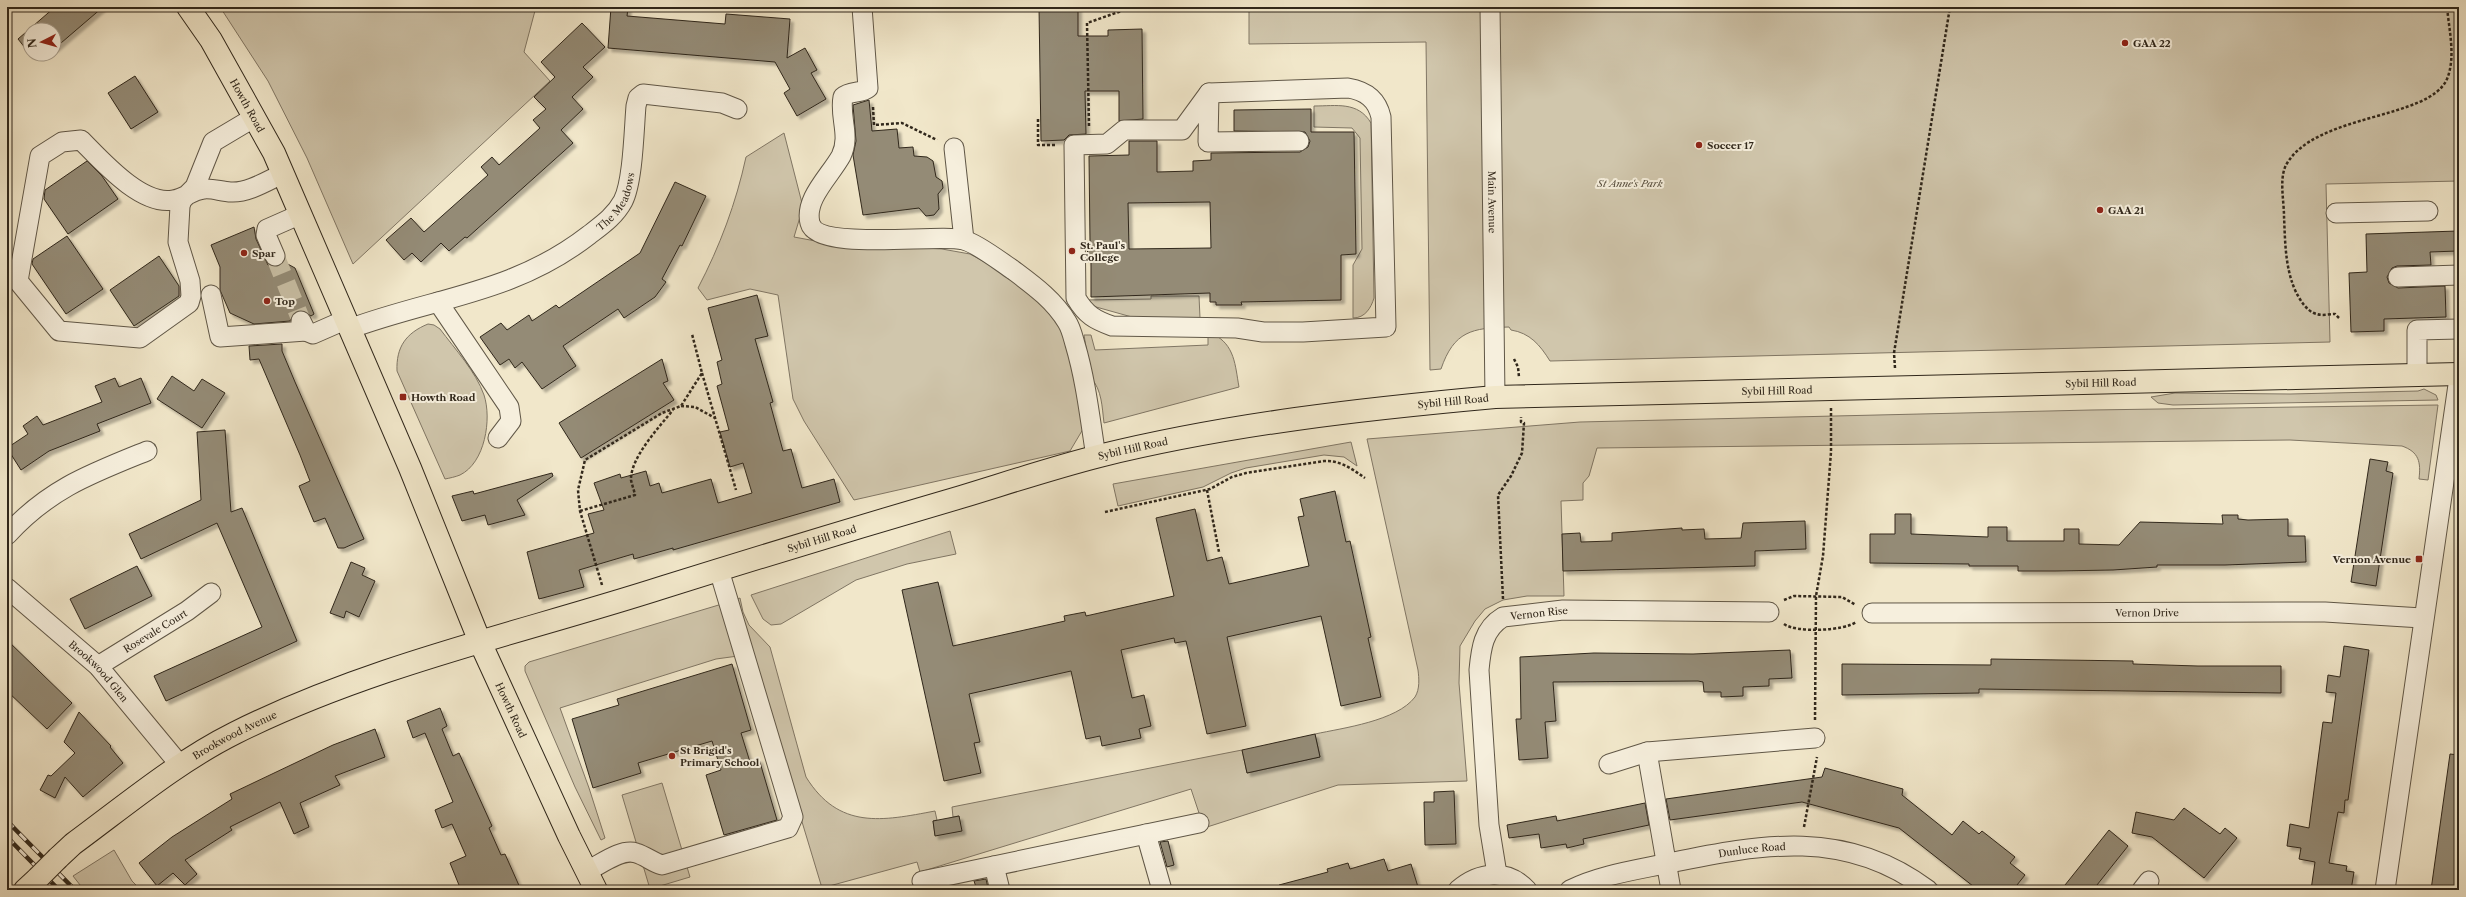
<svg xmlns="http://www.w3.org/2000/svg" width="2466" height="897" font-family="'Libre Caslon Text',serif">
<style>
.green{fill:#d0c6ac;stroke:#807664}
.building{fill:#948b76;stroke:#30271b;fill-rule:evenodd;filter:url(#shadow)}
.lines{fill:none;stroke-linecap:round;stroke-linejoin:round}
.minor-tunnel{stroke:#cac1a7;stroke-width:19;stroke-dasharray:19 10;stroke-linecap:butt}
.minor-casing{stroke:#605747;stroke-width:21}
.major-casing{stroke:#30271b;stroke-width:24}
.path{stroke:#30271b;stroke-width:2.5;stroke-dasharray:3 2;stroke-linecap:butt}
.minor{stroke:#f6efdd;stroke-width:19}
.major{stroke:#f1e7ca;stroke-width:22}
.rail-casing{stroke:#30271b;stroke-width:4.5}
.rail{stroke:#f6efdd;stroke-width:3;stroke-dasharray:9;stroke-linecap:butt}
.major-bridge-casing{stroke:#30271b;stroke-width:24;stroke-linecap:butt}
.major-bridge{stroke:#f1e7ca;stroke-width:22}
.poi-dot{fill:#8f2418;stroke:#f6efdd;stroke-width:1.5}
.labels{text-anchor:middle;stroke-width:4;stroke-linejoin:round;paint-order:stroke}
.poi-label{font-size:10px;font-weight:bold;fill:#30271b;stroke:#f6efdd;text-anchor:start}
.street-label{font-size:10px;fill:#30271b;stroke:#f6efdd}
.park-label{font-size:10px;font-style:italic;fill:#584f3f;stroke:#f6efdd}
</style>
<defs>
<filter id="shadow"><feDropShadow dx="3.5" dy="3.5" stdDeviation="1" flood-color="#0004"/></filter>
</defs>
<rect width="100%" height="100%" fill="#f1e7ca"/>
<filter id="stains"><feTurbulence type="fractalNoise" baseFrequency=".005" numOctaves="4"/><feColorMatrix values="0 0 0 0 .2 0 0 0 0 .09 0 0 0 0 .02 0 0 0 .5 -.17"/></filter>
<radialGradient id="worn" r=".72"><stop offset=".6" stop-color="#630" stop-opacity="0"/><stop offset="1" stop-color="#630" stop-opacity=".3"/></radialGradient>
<path class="green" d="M 220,7 L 536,7 L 524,52 L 550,81 L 353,264 L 307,158 L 268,81 Z
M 1249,7 L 2459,7 L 2459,181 L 2326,184 L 2330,342 L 1550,361 C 1540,345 1530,333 1511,330 L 1509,327 C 1472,328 1454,331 1441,369 L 1430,370 L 1426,42 L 1249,44 Z
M 1314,106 C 1336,106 1358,101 1371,123 L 1374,298 C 1371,308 1365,318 1353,318 L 1353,265 L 1362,249 L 1360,138 L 1352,128 L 1314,127 Z
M 784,133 L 803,207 L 794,237 L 821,242 L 942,249 L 970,254 L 1003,272 L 1036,297 L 1059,324 L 1071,357 L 1086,424 L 1070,451 L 854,500 L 804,421 L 793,399 L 778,295 L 750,289 L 707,300 L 698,288 C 720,246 736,203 746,157 Z
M 1151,296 L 1199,296 L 1200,318 L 1139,319 L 1089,305 L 1085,300 L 1151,299 Z
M 428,324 L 434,325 L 440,329 C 455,349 476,372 484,395 C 492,419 485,463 460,475 C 455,477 450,478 445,479 L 397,371 C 396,347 406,333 428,324 Z
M 1208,334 L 1213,334 C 1235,345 1235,365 1239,387 L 1104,423 C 1102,407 1102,390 1091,378 L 1084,335 L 1091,335 L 1095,350 L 1208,345 Z
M 2424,389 L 2436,395 L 2438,400 L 2173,405 L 2158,403 L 2151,397 L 2175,393 L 2290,394 L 2418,391 Z
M 2438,405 L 2428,480 L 2419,479 C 2421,462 2419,452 2402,446 L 2290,440 L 1597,448 L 1589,476 L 1583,483 L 1583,500 L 1561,501 L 1564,596 L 1527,596 L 1503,600 L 1485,609 L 1475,621 L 1460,646 L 1459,683 L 1467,781 L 1338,785 L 1204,828 L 1191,789 L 920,872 L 917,862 L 822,888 L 735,600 L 740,598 L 743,612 L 749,625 L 770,647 L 806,777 C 839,830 882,821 935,811 L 937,820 L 933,821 L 935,835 L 961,831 L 959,816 L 953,817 L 952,807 L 1242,750 L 1247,773 L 1320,757 L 1315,734 C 1343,728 1397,721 1415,697 C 1420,689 1419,678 1418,670 L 1367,439 L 1580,422 L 2091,410 Z
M 1351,442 L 1357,466 L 1344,457 L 1324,455 L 1246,468 L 1231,473 L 1203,487 L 1118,506 L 1113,484 Z
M 950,531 L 956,554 L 907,564 L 856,580 L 781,624 L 771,625 L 763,619 L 751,595 Z
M 722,604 L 738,656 L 716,659 L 560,708 L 589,788 L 605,838 L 601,840 L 575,787 L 525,671 L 525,666 L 529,662 Z
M 662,783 L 690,877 L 650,889 L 622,795 Z
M 114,850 L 132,881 L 141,890 L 84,890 L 73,876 Z"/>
<path class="building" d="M 55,7 L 103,7 L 54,49 L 54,30 L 30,30 L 30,54 L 18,39 Z
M 611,7 L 628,8 L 627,16 L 725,24 L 726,14 L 790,19 L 787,58 L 805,48 L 817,70 L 811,73 L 826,99 L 797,116 L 784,93 L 790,89 L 775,62 L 608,48 Z
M 1039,7 L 1078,7 L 1078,36 L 1108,36 L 1108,30 L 1142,29 L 1143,119 L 1119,121 L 1119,91 L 1085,91 L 1086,134 L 1069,135 L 1064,140 L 1041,141 Z
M 582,23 L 605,47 L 583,67 L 593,77 L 572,97 L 583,109 L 561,130 L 573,143 L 467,238 L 465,237 L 449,251 L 441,243 L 421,262 L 412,253 L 404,260 L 386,240 L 411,218 L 424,232 L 488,175 L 481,167 L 492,157 L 499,165 L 540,128 L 533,120 L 546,109 L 534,97 L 555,77 L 541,62 Z
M 135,76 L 158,112 L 131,129 L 108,93 Z
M 869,100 L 872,131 L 897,129 L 899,148 L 913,147 L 914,156 L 927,157 L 933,161 L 936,177 L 942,181 L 943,188 L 938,194 L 939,209 L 934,215 L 926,216 L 919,208 L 863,215 L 853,155 L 856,141 L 853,105 Z
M 1311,109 L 1311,132 L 1354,132 L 1356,254 L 1341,255 L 1341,300 L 1241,302 L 1242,305 L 1216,305 L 1216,302 L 1210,302 L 1210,293 L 1091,297 L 1091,261 L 1088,262 L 1087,242 L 1090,242 L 1089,156 L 1129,155 L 1129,141 L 1157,141 L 1157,172 L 1193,171 L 1193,161 L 1211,160 L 1211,153 L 1300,152 L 1308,147 L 1310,141 L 1305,132 L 1234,131 L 1234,110 ZM 1210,202 L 1211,248 L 1129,249 L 1128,203 Z
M 87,161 L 102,176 L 118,199 L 68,234 L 44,199 L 45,190 Z
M 675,182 L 706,196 L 682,246 L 680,245 L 662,279 L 666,282 L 655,297 L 624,318 L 618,309 L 563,346 L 576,366 L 542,389 L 522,362 L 515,368 L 509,359 L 500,365 L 480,337 L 501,323 L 507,330 L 529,315 L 532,321 L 556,305 L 559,308 L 640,253 Z
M 254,227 L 256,239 L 268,265 L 279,266 L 284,262 L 295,268 L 314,314 L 311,316 L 301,310 L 292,315 L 290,321 L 254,324 L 230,313 L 220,290 L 220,267 L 211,245 Z
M 2458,231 L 2458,251 L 2430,252 L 2431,265 L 2397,266 L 2392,268 L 2387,277 L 2389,283 L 2398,288 L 2445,286 L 2446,317 L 2384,319 L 2384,331 L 2351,332 L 2349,273 L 2367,272 L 2366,234 Z
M 67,236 L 103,289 L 66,314 L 32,264 L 33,259 Z
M 159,256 L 179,286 L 179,296 L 134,326 L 110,290 Z
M 757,295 L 768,336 L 755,339 L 773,402 L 770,403 L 783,451 L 791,449 L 802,488 L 834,479 L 840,502 L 673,550 L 673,548 L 634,559 L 633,554 L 579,570 L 584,587 L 539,599 L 527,552 L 594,533 L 588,514 L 604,510 L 594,483 L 620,474 L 621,478 L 646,471 L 650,486 L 659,483 L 662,493 L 711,479 L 718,503 L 752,493 L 743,463 L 730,467 L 720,432 L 729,430 L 717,386 L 722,384 L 717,362 L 722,360 L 708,308 Z
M 282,344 L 282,351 L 295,382 L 364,539 L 344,548 L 338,548 L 325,518 L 314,522 L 299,486 L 310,481 L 300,455 L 259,359 L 250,360 L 249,346 Z
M 662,359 L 668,381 L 663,383 L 674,400 L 581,458 L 559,423 Z
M 172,376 L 194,391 L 202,379 L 225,393 L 202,428 L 157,399 Z
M 115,378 L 119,387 L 141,378 L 151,403 L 97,424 L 100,431 L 49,451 L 21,470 L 7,448 L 28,434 L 23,426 L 37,416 L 43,425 L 102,402 L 95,386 Z
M 225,430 L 231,512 L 242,508 L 297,641 L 166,701 L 154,676 L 262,627 L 217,523 L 141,559 L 129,534 L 201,500 L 197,432 Z
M 2370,459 L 2388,462 L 2386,471 L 2393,473 L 2376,586 L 2351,582 Z
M 552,473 L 553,476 L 517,500 L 525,515 L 488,525 L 485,515 L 462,521 L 452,496 L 473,491 L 474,494 Z
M 1335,491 L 1346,542 L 1350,541 L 1371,637 L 1368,638 L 1381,697 L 1341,706 L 1321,616 L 1227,637 L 1246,726 L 1207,734 L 1186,641 L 1175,643 L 1174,638 L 1121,650 L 1132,698 L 1144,695 L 1151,726 L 1139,729 L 1141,738 L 1102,746 L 1100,736 L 1086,739 L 1071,671 L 969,694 L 980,742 L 974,743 L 981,773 L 944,781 L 902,590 L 938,582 L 953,646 L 1065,621 L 1064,616 L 1085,612 L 1086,616 L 1174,596 L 1156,518 L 1195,509 L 1207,561 L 1222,557 L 1229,584 L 1309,566 L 1298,517 L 1304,516 L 1300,499 Z
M 1895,514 L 1911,514 L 1911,534 L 1988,537 L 1988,527 L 2007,527 L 2007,541 L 2064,541 L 2064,529 L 2079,529 L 2079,544 L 2119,545 L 2140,522 L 2223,524 L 2222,515 L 2238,515 L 2238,519 L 2248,520 L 2288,519 L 2288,536 L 2305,536 L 2306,562 L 2225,565 L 2157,565 L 2157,567 L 2113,570 L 2056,571 L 2018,571 L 2018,566 L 1969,566 L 1969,564 L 1870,563 L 1870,534 L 1895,534 Z
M 1805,521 L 1806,549 L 1755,551 L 1755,566 L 1563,571 L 1562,534 L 1580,533 L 1581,542 L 1612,541 L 1612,533 L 1682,528 L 1682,530 L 1704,529 L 1705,539 L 1741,538 L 1743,523 Z
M 351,562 L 365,568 L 362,575 L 375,581 L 359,617 L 346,611 L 344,618 L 330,613 Z
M 137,566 L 152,596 L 85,629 L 70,599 Z
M 7,640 L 72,703 L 47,729 L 7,691 Z
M 2344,646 L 2369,650 L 2348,800 L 2345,800 L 2344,813 L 2338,812 L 2329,863 L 2347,866 L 2346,871 L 2354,872 L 2351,890 L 2311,890 L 2315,862 L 2299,859 L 2301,848 L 2287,846 L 2290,824 L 2309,828 L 2323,722 L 2332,723 L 2336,693 L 2326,692 L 2328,675 L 2340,677 Z
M 1790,650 L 1792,678 L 1769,679 L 1769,686 L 1743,687 L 1743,696 L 1721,697 L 1721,692 L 1704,692 L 1703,682 L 1698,681 L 1553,682 L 1556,721 L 1545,722 L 1548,758 L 1519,760 L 1516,719 L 1521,719 L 1520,657 L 1594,653 L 1693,654 Z
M 1991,659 L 2133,661 L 2133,664 L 2198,666 L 2281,666 L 2281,693 L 1979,689 L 1979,693 L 1842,695 L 1842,664 L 1991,665 Z
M 732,664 L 751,730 L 741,733 L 750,762 L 759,759 L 777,820 L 724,835 L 706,775 L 721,770 L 712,741 L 638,763 L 641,773 L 593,788 L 572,719 L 619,705 L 617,699 Z
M 440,708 L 447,726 L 442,729 L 453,756 L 459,753 L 492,826 L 489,828 L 501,855 L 505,854 L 521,890 L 461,890 L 450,863 L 466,856 L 452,824 L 442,828 L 435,810 L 453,802 L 425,733 L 413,738 L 407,721 Z
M 79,712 L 111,746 L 110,747 L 123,763 L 83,797 L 65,777 L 55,798 L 40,790 L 48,775 L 51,776 L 75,753 L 64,742 Z
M 375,729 L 385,757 L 335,776 L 340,785 L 300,803 L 309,827 L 294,834 L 280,802 L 230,827 L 232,830 L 185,860 L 197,874 L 185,885 L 173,873 L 157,886 L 139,863 L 172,837 L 232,799 L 230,794 L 333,745 Z
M 1315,734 L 1320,757 L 1247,773 L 1242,750 Z
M 2450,754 L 2459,755 L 2459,890 L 2431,890 Z
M 1825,768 L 1903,789 L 1902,795 L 1952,835 L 1963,821 L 1979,834 L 1982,831 L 2015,857 L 2010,863 L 2025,875 L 2013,890 L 1978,890 L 1899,828 L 1802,802 L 1670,820 L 1666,799 L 1822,777 Z
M 1454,791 L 1456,844 L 1425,845 L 1424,802 L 1434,802 L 1434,792 Z
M 1645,803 L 1649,825 L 1583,839 L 1584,844 L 1567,848 L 1566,844 L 1541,848 L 1539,834 L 1509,838 L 1507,825 L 1556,816 L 1557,821 Z
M 2184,808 L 2220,834 L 2225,828 L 2237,838 L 2204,878 L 2152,837 L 2132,833 L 2136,812 L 2174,820 Z
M 959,816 L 962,831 L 935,836 L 933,821 Z
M 2109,830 L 2128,846 L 2093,890 L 2061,890 Z
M 1168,841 L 1174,865 L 1167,867 L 1160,842 Z
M 1384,859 L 1388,871 L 1411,864 L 1418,887 L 1409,890 L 1280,890 L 1279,885 L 1328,872 L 1327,869 L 1348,863 L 1350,869 Z
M 986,879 L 988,888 L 977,890 L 974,881 Z"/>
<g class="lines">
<path class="minor-tunnel" d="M 275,256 L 301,320"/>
<g class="minor-casing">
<g id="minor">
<path d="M 862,7 L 868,88 C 861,94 850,90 843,97 C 839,117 851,136 841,156 C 830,176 804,199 810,223 C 817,252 939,233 964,240 C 978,244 1001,262 1013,270 C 1033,285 1054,300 1067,322 C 1071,328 1073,337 1075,344 C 1086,381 1090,419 1096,457"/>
<path id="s1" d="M 1490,7 L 1495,397"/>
<path d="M 1348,88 C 1366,91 1377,99 1381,117 L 1386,327 L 1303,332 L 1263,332 L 1237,328 L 1112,326 C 1095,320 1086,315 1076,298 L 1074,145 L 1107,144 L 1124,130 L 1182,130 L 1209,93 Z"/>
<path d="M 1209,93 L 1208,142 L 1299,141"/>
<path d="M 255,117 L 213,142 L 195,187 L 182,200 L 180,206 L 178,242 L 190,281 L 191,296 L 189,303 L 140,338 L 59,331 L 18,281 L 40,156 L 62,142 L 81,140 C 101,160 141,206 173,200 C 184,199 192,190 204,189 C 213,188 222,192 231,192 C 248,193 267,181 282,174"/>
<path d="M 954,148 L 964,240"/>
<path d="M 2336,213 L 2428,211"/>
<path d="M 275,256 L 266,235 L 267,229 L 301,214"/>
<path d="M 2398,277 L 2459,275"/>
<path d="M 211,295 L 220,337 L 306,331"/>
<path d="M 438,302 L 509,407 L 511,421 L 498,438"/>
<path d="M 301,321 L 306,331 L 313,334 L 345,320"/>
<path id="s2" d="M 349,329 C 435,297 513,294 589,235 C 602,225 615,216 623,201 C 633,182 634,129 636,106 L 638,98 L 643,94 L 722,103 L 737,109"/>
<path d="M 2417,375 L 2417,330 L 2459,329"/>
<path d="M 7,535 C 49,489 90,474 147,451"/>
<path id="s3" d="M 7,588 L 98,666 L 180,765"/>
<path id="s4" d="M 1872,613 L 2325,612 L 2422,618"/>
<path id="s5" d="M 98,666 L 187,611 L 211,593"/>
<path d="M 1647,752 L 1671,890"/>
<path d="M 1609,764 L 1647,752 L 1815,738"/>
<path d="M 1146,834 L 1162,890"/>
<path d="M 994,866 L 1000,890"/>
<path d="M 587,871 C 600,865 621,848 636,853 C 646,856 652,862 662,865 L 788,828 L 793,817 L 719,570"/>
<path id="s6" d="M 1497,874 L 1489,825 L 1479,670 C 1481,649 1483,629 1503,617 L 1563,610 L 1769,612"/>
<path d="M 922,881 L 1199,823"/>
<path d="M 1458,890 C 1479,872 1507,868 1527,890"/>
<path id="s7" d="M 1570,890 C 1600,875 1636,870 1669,863 C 1762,844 1846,828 1928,890"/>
<path d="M 2142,890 L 2149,881"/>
<path d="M 2385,890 L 2459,378"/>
</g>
</g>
<g class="major-casing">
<g id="major">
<path id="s8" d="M 188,7 L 211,40 L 274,153 L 410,468 L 480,642 L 569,836 L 596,890"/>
<path id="s9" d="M 58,858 L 73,844 C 126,805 177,762 235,733 C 371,665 521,633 664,587 C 763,556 862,526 961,497 C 1007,483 1052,468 1099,456 C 1229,424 1362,409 1495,397 L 2459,374"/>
<path d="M 25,890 L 38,878"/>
</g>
</g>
<path class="path" d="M 873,107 L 874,125 L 902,123 L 937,140
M 1038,119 L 1038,145 L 1056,145
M 1089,126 L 1087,23 L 1133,7
M 2339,318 L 2335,314 C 2330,314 2322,316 2317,314 C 2305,312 2295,292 2292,282 C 2285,261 2285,238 2284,216 C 2284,201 2279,179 2286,165 C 2315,113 2429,120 2447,79 C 2456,57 2449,30 2447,7
M 1514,359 L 1518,367 L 1519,377
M 1895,368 L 1894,353 L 1950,7
M 702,373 L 736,490
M 681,406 L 695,407 L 715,418
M 1207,490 L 1219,552
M 580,511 L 635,495 C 634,490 632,485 631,480 C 630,458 660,426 673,410
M 1105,512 L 1210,489 L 1232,477 L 1246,473 L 1324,461 C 1340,460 1352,469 1365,478
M 602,585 L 580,511 L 578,490 L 585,460 L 662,413 L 681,406 L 702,373 L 692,334
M 1503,599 L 1498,495 L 1511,476 L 1522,453 L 1524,423 L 1521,422 L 1521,417
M 1784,600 L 1794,596 L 1842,597 L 1856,605
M 1784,624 C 1796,633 1844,631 1856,622
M 1815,720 L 1816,596 L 1823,556 L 1831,452 L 1831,408
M 1804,827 L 1817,757"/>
<use href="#minor" class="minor"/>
<use href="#major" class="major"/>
<g class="rail-casing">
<path id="rail" d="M 7,821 L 75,890
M 7,837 L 59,890"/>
</g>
<use href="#rail" class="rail"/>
<g class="major-bridge-casing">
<path id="major-bridge" d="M 38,878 L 58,858"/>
</g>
<use href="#major-bridge" class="major-bridge"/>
</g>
<g class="poi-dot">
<circle cx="2125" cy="43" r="4"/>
<circle cx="1699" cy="145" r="4"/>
<circle cx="2100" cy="210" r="4"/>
<circle cx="1072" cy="251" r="4"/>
<circle cx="244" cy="253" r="4"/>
<circle cx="267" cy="301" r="4"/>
<rect x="399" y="393" width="8" height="8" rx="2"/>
<rect x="2415" y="555" width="8" height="8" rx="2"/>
<circle cx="672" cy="756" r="4"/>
</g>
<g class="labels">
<g class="poi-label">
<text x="2133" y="47">GAA 22</text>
<text x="1707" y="149">Soccer 17</text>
<text x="2108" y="214">GAA 21</text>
<text x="1080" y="249">St. Paul's<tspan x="1080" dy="12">College</tspan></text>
<text x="252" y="257">Spar</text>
<text x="275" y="305">Top</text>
<text x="411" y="401">Howth Road</text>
<text x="2411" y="563" text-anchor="end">Vernon Avenue</text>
<text x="680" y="754">St Brigid's<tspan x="680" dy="12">Primary School</tspan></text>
</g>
<g class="street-label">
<text dy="4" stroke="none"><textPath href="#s8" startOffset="115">Howth Road</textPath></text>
<text dy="4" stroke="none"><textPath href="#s2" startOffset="304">The Meadows</textPath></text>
<text dy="4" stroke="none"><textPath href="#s1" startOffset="195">Main Avenue</textPath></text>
<text dy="4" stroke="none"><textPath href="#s9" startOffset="2132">Sybil Hill Road</textPath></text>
<text dy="4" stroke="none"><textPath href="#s9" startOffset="1808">Sybil Hill Road</textPath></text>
<text dy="4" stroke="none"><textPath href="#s9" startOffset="1484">Sybil Hill Road</textPath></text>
<text dy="4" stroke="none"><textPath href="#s9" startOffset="1160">Sybil Hill Road</textPath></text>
<text dy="4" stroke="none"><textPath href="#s9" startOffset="836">Sybil Hill Road</textPath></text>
<text dy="4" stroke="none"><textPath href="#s4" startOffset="275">Vernon Drive</textPath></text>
<text dy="4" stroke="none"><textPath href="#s6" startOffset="302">Vernon Rise</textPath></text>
<text dy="4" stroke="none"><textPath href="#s5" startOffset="67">Rosevale Court</textPath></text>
<text dy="4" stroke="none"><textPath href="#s3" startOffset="124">Brookwood Glen</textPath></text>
<text dy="4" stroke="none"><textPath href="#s8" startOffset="775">Howth Road</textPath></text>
<text dy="4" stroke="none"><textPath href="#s9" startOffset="216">Brookwood Avenue</textPath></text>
<text dy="4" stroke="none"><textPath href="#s7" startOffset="187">Dunluce Road</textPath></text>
</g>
<g class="park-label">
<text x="1630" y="187">St Anne's Park</text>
</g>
</g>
<rect width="2466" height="897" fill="none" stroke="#f1e7ca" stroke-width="24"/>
<rect x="8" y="8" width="2450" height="881" fill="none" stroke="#30271b" stroke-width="2"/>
<rect x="12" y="12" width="2442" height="873" fill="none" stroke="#30271b"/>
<g transform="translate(42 42) rotate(264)"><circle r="19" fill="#f6efdd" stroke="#a79f8f"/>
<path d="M0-3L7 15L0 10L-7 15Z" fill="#8f2418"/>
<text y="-6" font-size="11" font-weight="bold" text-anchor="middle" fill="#30271b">N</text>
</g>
<rect width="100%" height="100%" filter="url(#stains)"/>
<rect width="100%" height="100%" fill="url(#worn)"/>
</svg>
